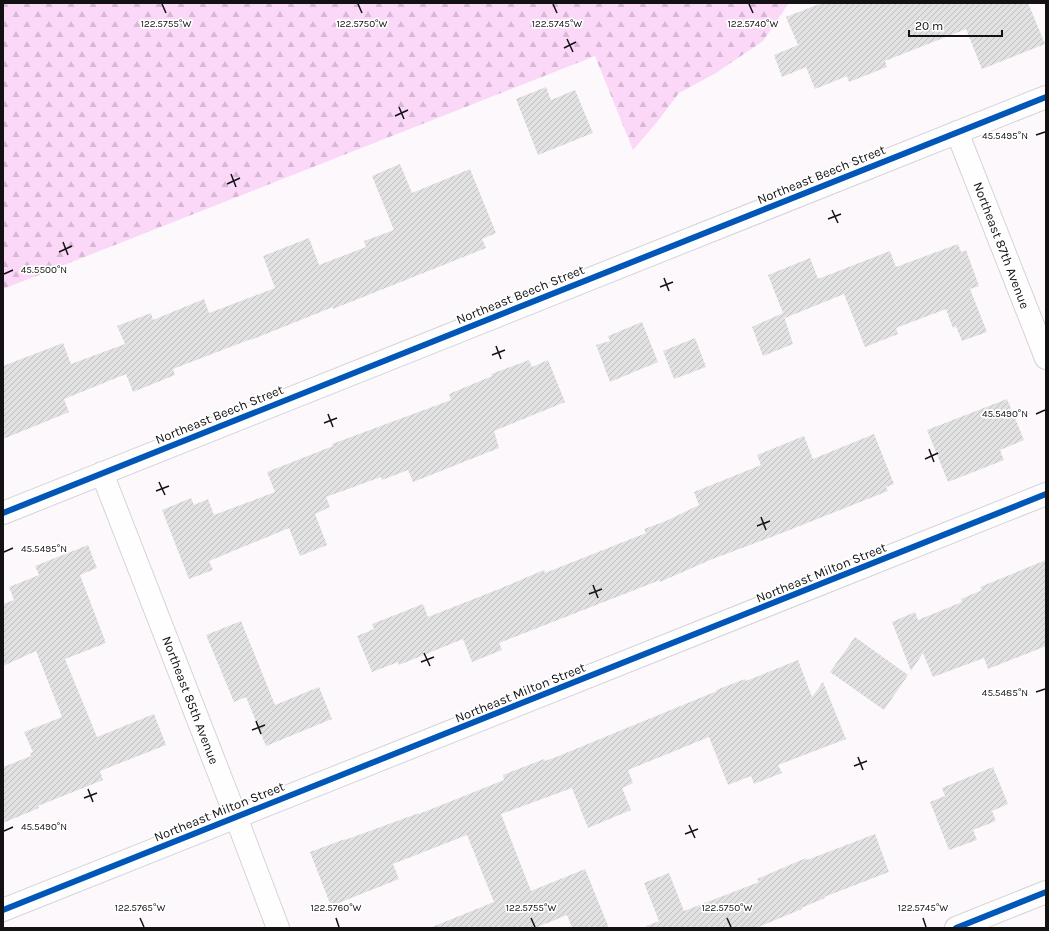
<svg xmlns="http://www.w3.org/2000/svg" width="1049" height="931" font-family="Karla,sans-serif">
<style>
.forest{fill:url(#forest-firs)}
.building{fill:url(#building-hatch)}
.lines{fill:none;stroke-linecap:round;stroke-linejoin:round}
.minor-casing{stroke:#d6d3d6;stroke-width:24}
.minor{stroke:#fffeff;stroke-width:22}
.cycleway-casing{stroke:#fff;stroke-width:8}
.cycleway{stroke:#0057b8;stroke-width:6}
.ticks{fill:none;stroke:#131113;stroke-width:1.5}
.labels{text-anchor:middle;stroke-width:3.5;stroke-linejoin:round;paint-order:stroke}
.street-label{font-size:13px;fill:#131113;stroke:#fff}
.ticks-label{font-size:10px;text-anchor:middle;fill:#131113;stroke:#fff;stroke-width:3.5;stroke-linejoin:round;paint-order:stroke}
</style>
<defs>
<pattern id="forest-firs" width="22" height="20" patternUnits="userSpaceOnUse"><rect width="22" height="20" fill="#fbd7f8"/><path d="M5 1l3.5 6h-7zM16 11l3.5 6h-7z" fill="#d6b8d4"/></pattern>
<pattern id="building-hatch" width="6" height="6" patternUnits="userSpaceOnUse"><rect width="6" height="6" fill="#e1e1e2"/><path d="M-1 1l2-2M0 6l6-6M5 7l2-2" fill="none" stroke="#c0c0c1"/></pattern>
</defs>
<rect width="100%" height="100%" fill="#fdf8fc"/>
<path class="forest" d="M 3,3 L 789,3 L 763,41 L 716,73 L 679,93 L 657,122 L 633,150 L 595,56 L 3,289 Z"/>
<path class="building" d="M 822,3 L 1028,3 L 1045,44 L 982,69 L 966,29 L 885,61 L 887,67 L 849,82 L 847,76 L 815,89 L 806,67 L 782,77 L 774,55 L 798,45 L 786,17 Z
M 546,87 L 551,100 L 575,90 L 593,133 L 538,155 L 516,99 Z
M 400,164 L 412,193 L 470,169 L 496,233 L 482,239 L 486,248 L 333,309 L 333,307 L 251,340 L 251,339 L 173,369 L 175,375 L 133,392 L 126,374 L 64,399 L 69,412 L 3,439 L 3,366 L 63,343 L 71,364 L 125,344 L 117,326 L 151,313 L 153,320 L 204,299 L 209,313 L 275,288 L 263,256 L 309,238 L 319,265 L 366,247 L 364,241 L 394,230 L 372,176 Z
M 958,244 L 961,252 L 966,250 L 979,286 L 970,289 L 987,332 L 962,341 L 956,326 L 953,328 L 946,309 L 896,328 L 898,334 L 865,347 L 844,294 L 785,318 L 768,275 L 810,258 L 818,279 L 890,251 L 896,267 Z
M 783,313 L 793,344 L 763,356 L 752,327 Z
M 642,322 L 658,362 L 610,382 L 596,345 L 610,341 L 608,336 Z
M 695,338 L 706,367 L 674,379 L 663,351 Z
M 529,360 L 532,367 L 548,360 L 565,402 L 494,431 L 499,448 L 413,482 L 408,470 L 382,480 L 381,477 L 326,497 L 330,507 L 315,514 L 327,545 L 300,556 L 289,528 L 209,561 L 213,570 L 189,579 L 162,510 L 191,498 L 194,505 L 208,499 L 214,515 L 275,492 L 267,472 L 333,446 L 332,444 L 451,400 L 449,394 L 492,376 L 491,374 Z
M 1007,399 L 1024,440 L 1000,450 L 1004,460 L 948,482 L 927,430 Z
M 874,434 L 894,484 L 886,487 L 888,491 L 787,531 L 710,560 L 660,582 L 660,580 L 499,643 L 502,650 L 472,662 L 463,639 L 399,665 L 398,662 L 372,672 L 357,636 L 374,629 L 372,624 L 423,604 L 428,617 L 499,589 L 544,570 L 545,573 L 646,533 L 644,529 L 666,521 L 699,505 L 694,492 L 761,465 L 757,455 L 804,436 L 813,459 Z
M 88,545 L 97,568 L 80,575 L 106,643 L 65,659 L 97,737 L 154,714 L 166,745 L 100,771 L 103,780 L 38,806 L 39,808 L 3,823 L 3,767 L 31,756 L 30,753 L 33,752 L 24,732 L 62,717 L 36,651 L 3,666 L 3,604 L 14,600 L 9,587 L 39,575 L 35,566 Z
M 1046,560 L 1046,646 L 988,669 L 984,658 L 933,677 L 923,653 L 911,671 L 892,622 L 915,612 L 918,620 L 962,602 L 961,599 L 982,590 L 980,587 Z
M 241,621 L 275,705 L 319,687 L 332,719 L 266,746 L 246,697 L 234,702 L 206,635 Z
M 855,637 L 908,675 L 884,710 L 830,672 Z
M 798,660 L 812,697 L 823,682 L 846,739 L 778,765 L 782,773 L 754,784 L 751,776 L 728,785 L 709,737 L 628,770 L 633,783 L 622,788 L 631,810 L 588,828 L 572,788 L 501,814 L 531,891 L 585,869 L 609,928 L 572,928 L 567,915 L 535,928 L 432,928 L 432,927 L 494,902 L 467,835 L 393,864 L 399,879 L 331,906 L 310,852 L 345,839 L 345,840 L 419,813 L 419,814 L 504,780 L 503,775 L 544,759 L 545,761 L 556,757 L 717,691 L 716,690 L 745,679 L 746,681 Z
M 993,767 L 1008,804 L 992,811 L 996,821 L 973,830 L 977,840 L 949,850 L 930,802 L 945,796 L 942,788 Z
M 875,834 L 889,872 L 824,897 L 825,898 L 801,908 L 802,909 L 756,928 L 646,928 L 646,926 L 659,921 L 644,883 L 669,873 L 684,911 L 759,882 L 757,879 L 806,858 L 807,860 Z"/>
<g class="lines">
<g class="minor-casing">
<path id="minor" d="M 957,132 L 1046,358
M 102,473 L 236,817 L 278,928
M 3,513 L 1046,97
M 3,910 L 1046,494
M 956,928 L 1046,892"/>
</g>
<use href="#minor" class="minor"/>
<g class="cycleway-casing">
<path id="cycleway" d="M 3,513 L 1046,97
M 3,910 L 1046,494
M 956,928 L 1046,892"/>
</g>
<use href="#cycleway" class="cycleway"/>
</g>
<path class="ticks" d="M 162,4 L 166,13M 358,4 L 362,13M 553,4 L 557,13M 749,4 L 753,13M 567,39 L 573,52M 564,48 L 576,42M 399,107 L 404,119M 395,116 L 408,110M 1036,135 L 1045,132M 231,174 L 236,187M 227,184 L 240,178M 832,210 L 838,223M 828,219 L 841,214M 63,242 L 68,255M 59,252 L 72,246M 4,274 L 13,270M 664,278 L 669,291M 660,287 L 673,282M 496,346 L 501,359M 492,355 L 505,350M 328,414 L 333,427M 1036,414 L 1045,410M 324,423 L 337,418M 929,449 L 934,462M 925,459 L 938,453M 159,482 L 165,495M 156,491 L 169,486M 761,517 L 766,530M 757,526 L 770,521M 4,552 L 13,548M 593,585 L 598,598M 589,594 L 602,589M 424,653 L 430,666M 421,662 L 434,657M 1036,692 L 1045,689M 256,721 L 261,734M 252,730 L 265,725M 858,757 L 863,770M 854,766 L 867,761M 88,789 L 93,802M 84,798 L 97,793M 689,825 L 695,838M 4,831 L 13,827M 685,834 L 698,829M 140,918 L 144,927M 336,918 L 339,927M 531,918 L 535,927M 727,918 L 731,927M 923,918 L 926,927"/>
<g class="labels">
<g class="street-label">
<text transform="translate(821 174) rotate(-22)" y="5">Northeast Beech Street</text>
<text transform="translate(1002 245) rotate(69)" y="5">Northeast 87th Avenue</text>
<text transform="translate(520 294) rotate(-22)" y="5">Northeast Beech Street</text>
<text transform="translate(219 414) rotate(-22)" y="5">Northeast Beech Street</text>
<text transform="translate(821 572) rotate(-22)" y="5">Northeast Milton Street</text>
<text transform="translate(520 692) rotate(-22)" y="5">Northeast Milton Street</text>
<text transform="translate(191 700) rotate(69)" y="5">Northeast 85th Avenue</text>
<text transform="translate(219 811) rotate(-22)" y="5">Northeast Milton Street</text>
</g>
</g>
<g class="ticks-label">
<text x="166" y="27">122.5755°W</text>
<text x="362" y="27">122.5750°W</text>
<text x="557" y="27">122.5745°W</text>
<text x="753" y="27">122.5740°W</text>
<text x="1005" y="139">45.5495°N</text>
<text x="44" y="273">45.5500°N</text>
<text x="1005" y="417">45.5490°N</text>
<text x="44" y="552">45.5495°N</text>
<text x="1005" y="696">45.5485°N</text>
<text x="44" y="830">45.5490°N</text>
<text x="140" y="911">122.5765°W</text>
<text x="336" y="911">122.5760°W</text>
<text x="531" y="911">122.5755°W</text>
<text x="727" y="911">122.5750°W</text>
<text x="923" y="911">122.5745°W</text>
</g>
<rect width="1049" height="931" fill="none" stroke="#131113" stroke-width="8"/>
<path d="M909 30v6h93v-6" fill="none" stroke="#131113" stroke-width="2"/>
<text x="915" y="30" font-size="12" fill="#131113" stroke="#ffffff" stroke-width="3" paint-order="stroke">20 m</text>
</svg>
